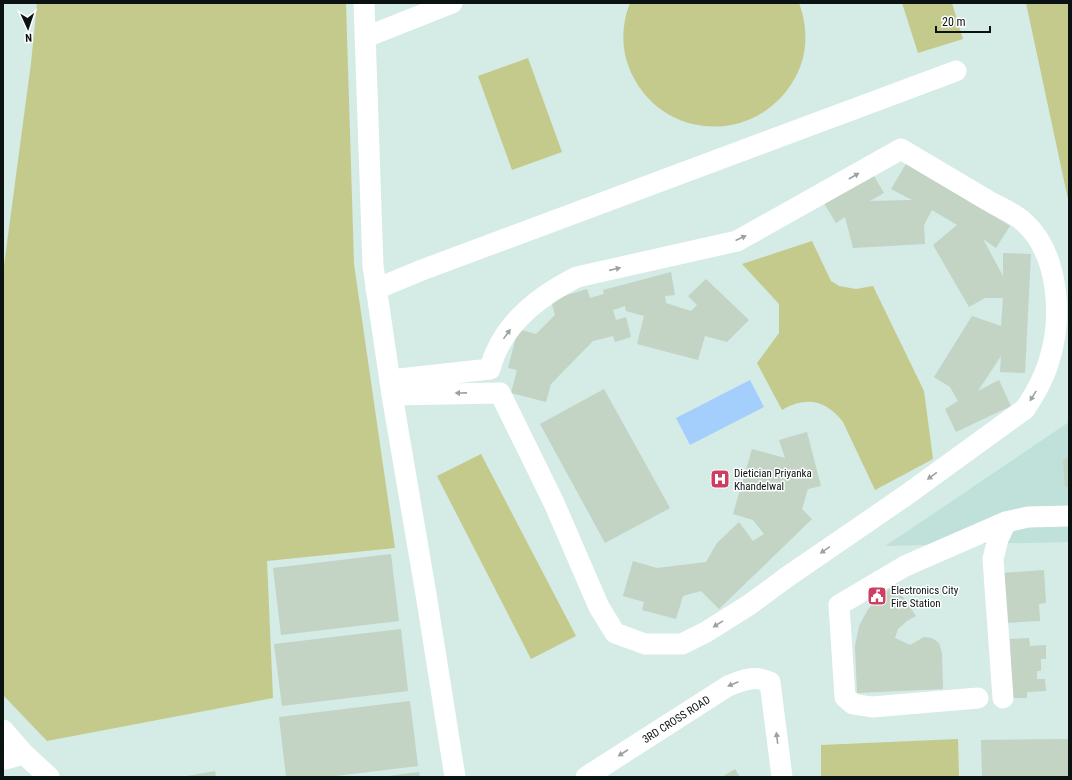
<svg xmlns="http://www.w3.org/2000/svg" width="1072" height="780" font-family="'Roboto Condensed',sans-serif">
<style>
.built{fill:#c0e0da}
.green{fill:#c4ca8c}
.water{fill:#a4cefb}
.building{fill:#c3d3c4}
.lines{fill:none;stroke-linecap:round;stroke-linejoin:round}
.minor{stroke:#fff;stroke-width:21}
.oneway{fill:#9da1a0}
.labels{text-anchor:middle;stroke-width:3;stroke-linejoin:round;paint-order:stroke}
.poi-label{font-size:11px;fill:#0a1311;stroke:#fff;text-anchor:start}
.street-label{font-size:11px;fill:#0a1311;stroke:#fff}
</style>
<rect width="100%" height="100%" fill="#d4ebe6"/>
<path class="built" d="M 1069,422 L 1069,542 L 885,546 L 924,520 Z"/>
<path class="green" d="M 37,3 L 346,3 L 354,264 L 395,548 L 267,561 L 273,698 L 47,741 L 3,695 L 3,273 L 31,63 Z
M 630,3 L 799,3 C 808,26 808,54 796,76 C 758,148 656,142 628,65 C 621,45 622,23 630,3 Z
M 902,3 L 952,3 L 963,39 L 918,53 Z
M 1026,3 L 1069,3 L 1069,204 Z
M 528,58 L 562,152 L 512,170 L 478,76 Z
M 812,241 L 831,281 L 839,286 L 856,289 L 873,286 L 924,391 L 933,459 L 875,490 L 843,422 C 826,400 806,396 782,410 L 757,363 L 779,333 L 779,304 L 742,264 Z
M 481,454 L 576,636 L 531,659 L 437,476 Z
M 958,739 L 959,777 L 821,777 L 821,745 Z"/>
<path class="water" d="M 750,380 L 764,407 L 690,445 L 676,418 Z"/>
<path class="building" d="M 906,164 L 961,196 L 1010,226 L 996,248 L 983,239 L 1003,276 L 1003,253 L 1031,254 L 1025,373 L 1000,372 L 1001,356 L 978,391 L 999,380 L 1011,406 L 956,432 L 945,409 L 958,401 L 950,387 L 934,377 L 972,316 L 1001,326 L 1003,298 L 985,298 L 969,307 L 933,245 L 957,225 L 932,210 L 924,225 L 925,244 L 853,248 L 845,217 L 836,223 L 822,200 L 871,171 L 884,193 L 870,201 L 912,200 L 891,189 Z
M 671,272 L 675,295 L 665,296 L 666,303 L 691,311 L 697,305 L 688,296 L 706,279 L 749,320 L 727,342 L 705,336 L 698,360 L 637,344 L 644,316 L 626,311 L 625,306 L 613,310 L 616,320 L 626,317 L 631,337 L 615,342 L 613,336 L 593,341 L 551,384 L 546,402 L 511,393 L 517,370 L 508,368 L 518,329 L 536,334 L 555,315 L 551,300 L 587,289 L 590,298 L 604,294 L 603,290 Z
M 604,389 L 670,508 L 605,543 L 540,424 Z
M 807,432 L 821,486 L 808,489 L 802,509 L 812,519 L 719,609 L 701,591 L 683,596 L 676,619 L 642,610 L 644,602 L 623,596 L 633,561 L 657,568 L 706,562 L 717,543 L 739,522 L 753,541 L 764,534 L 753,520 L 733,514 L 752,449 L 785,458 L 779,440 Z
M 1069,456 L 1069,487 L 1065,487 L 1063,460 Z
M 391,554 L 399,621 L 281,635 L 273,568 Z
M 1044,570 L 1046,603 L 1039,604 L 1040,621 L 1005,623 L 1002,573 Z
M 895,585 L 916,616 L 907,621 L 898,629 L 895,638 L 910,645 L 924,637 L 932,638 L 939,643 L 942,653 L 943,689 L 857,693 L 855,646 L 859,626 L 867,611 L 877,598 Z
M 401,629 L 408,691 L 282,706 L 274,644 Z
M 1029,638 L 1030,646 L 1046,645 L 1046,659 L 1041,659 L 1041,671 L 1037,671 L 1037,679 L 1045,679 L 1046,691 L 1027,692 L 1027,698 L 1012,698 L 1010,639 Z
M 410,701 L 418,766 L 328,777 L 286,777 L 279,717 Z
M 1069,739 L 1069,777 L 982,777 L 981,740 Z
M 735,769 L 740,777 L 722,777 Z
M 215,771 L 216,777 L 187,777 L 187,776 Z
M 419,772 L 420,777 L 388,777 L 388,776 Z"/>
<g class="lines">
<g class="minor">
<path d="M 364,3 L 373,266 L 392,395 L 426,594 L 455,777"/>
<path d="M 366,37 L 452,3"/>
<path d="M 376,289 L 422,270 L 956,71"/>
<path d="M 390,380 L 490,369 C 501,325 539,296 577,277 L 737,241 L 901,149 C 930,166 958,183 987,200 C 999,207 1014,213 1024,222 C 1059,254 1063,317 1049,361 C 1044,379 1035,394 1025,409 L 905,496 L 787,577 L 749,605 L 706,632 L 682,644 L 645,644 L 615,633 L 599,607 L 554,503 L 500,393 L 392,395"/>
<path d="M 978,698 L 872,707 L 853,704 L 845,697 L 839,605 L 905,566 L 1006,522"/>
<path d="M 1003,698 L 993,559 L 998,539 L 1006,522 L 1028,517 L 1069,516"/>
<path d="M 3,730 L 24,754 L 49,777"/>
<path d="M 3,758 L 6,759 L 24,754"/>
<path id="s1" d="M 586,777 L 728,686 C 743,680 754,675 770,682 L 782,777"/>
</g>
</g>
<defs><path id="oneway-solid" d="M-6-.8H1V-3.2L6.5 0L1 3.2V.8H-6Z"/></defs>
<g class="oneway">
<use href="#oneway-solid" transform="translate(854 176) rotate(-30)"/>
<use href="#oneway-solid" transform="translate(741 238) rotate(-25)"/>
<use href="#oneway-solid" transform="translate(615 269) rotate(-13)"/>
<use href="#oneway-solid" transform="translate(507 334) rotate(-54)"/>
<use href="#oneway-solid" transform="translate(461 393) rotate(179)"/>
<use href="#oneway-solid" transform="translate(1033 396) rotate(122)"/>
<use href="#oneway-solid" transform="translate(932 476) rotate(144)"/>
<use href="#oneway-solid" transform="translate(825 550) rotate(145)"/>
<use href="#oneway-solid" transform="translate(718 624) rotate(148)"/>
<use href="#oneway-solid" transform="translate(733 684) rotate(157)"/>
<use href="#oneway-solid" transform="translate(777 738) rotate(-97)"/>
<use href="#oneway-solid" transform="translate(623 753) rotate(147)"/>
</g>
<defs>
<g id="hospital-square" transform="scale(1)"><rect x="-9" y="-9" width="18" height="18" rx="4" fill="#cd3e63" stroke="#fff"/><path d="M-5-5h3v3.5h4V-5h3V5h-3V1.5h-4V5h-3Z" fill="#fff"/></g>
<g id="civic-square" transform="scale(1)"><rect x="-9" y="-9" width="18" height="18" rx="4" fill="#cd3e63" stroke="#fff"/><path d="M-.6-6.5H3V-4.5H.6V-3L4-1V1h2V6H-6V1h2V-1L-.6-3ZM-1.2 2.5V6h2.4V2.5Z" fill="#fff"/></g>
</defs>
<g fill-rule="evenodd">
<use href="#hospital-square" x="720" y="479"/>
<use href="#civic-square" x="877" y="596"/>
</g>
<g class="labels">
<g class="poi-label">
<text x="734" y="477">Dietician Priyanka<tspan x="734" dy="13">Khandelwal</tspan></text>
<text x="891" y="594">Electronics City<tspan x="891" dy="13">Fire Station</tspan></text>
</g>
<g class="street-label">
<text dy="4" stroke="none"><textPath href="#s1" startOffset="107">3RD CROSS ROAD</textPath></text>
</g>
</g>
<rect width="1072" height="780" fill="none" stroke="#0a1311" stroke-width="8"/>
<g transform="translate(28 28) rotate(177)" stroke="#ffffff" stroke-width="3" paint-order="stroke">
<path d="M0-3L7 15L0 10L-7 15Z" fill="#0a1311"/>
<text y="-6" font-size="11" font-weight="bold" text-anchor="middle" fill="#0a1311">N</text>
</g>
<path d="M936 26v6h54v-6" fill="none" stroke="#0a1311" stroke-width="2"/>
<text x="942" y="26" font-size="12" fill="#0a1311" stroke="#ffffff" stroke-width="3" paint-order="stroke">20 m</text>
</svg>
